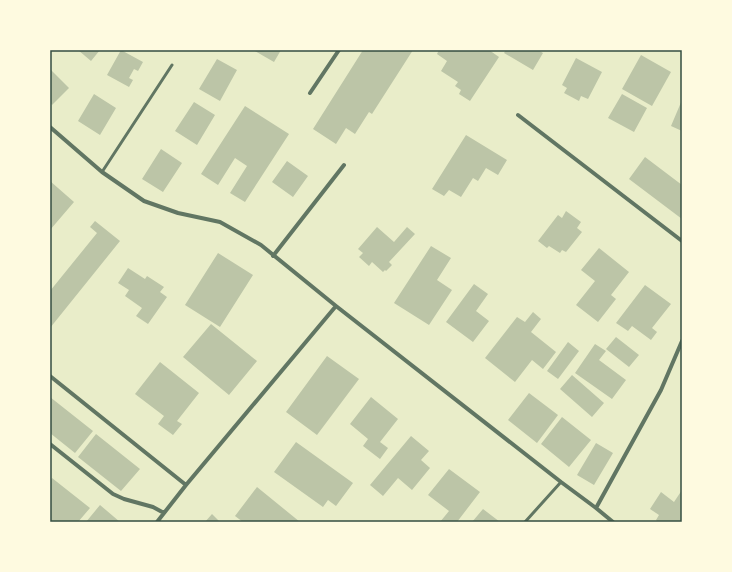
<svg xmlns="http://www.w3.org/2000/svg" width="732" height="572" font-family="'Asap Condensed',sans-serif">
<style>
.building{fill:#bcc5a7}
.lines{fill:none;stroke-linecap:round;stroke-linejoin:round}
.service{stroke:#617663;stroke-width:3}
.minor{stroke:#617663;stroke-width:4}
.neatline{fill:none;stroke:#344e41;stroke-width:1.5}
</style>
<rect width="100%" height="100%" fill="#e9edc9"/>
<path class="building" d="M 78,50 L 100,50 L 91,61 Z
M 121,50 L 143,62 L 138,71 L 134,69 L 129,78 L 133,80 L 129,87 L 107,75 Z
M 253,50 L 281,50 L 274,62 Z
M 363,50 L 413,50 L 372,114 L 369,112 L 355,134 L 346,128 L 336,144 L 313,129 Z
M 439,50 L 489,50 L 499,57 L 470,101 L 459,94 L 461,90 L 455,86 L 458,82 L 441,71 L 447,61 L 437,54 Z
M 506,50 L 538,50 L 543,53 L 533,70 L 504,53 Z
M 641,55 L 671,72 L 652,106 L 622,89 Z
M 576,58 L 602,72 L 588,99 L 581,96 L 579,101 L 564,93 L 567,88 L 562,85 Z
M 217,59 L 237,70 L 220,101 L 199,89 Z
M 50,69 L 69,88 L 52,105 L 50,102 Z
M 94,94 L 116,108 L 100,135 L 78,121 Z
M 622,94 L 647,108 L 634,132 L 608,118 Z
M 682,100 L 682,131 L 671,126 Z
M 194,102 L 215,115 L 197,145 L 175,131 Z
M 245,106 L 289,134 L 245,202 L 230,193 L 247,166 L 235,158 L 218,185 L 201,174 Z
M 466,135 L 507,160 L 498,175 L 486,168 L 478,181 L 473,178 L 461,197 L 449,190 L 444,196 L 432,189 Z
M 161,149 L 182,163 L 163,192 L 142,179 Z
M 645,157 L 682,185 L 682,219 L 629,179 Z
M 287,161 L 308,176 L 293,197 L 272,182 Z
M 50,181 L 74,202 L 50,230 Z
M 566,211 L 581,222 L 577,228 L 582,232 L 566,252 L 562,250 L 560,253 L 549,246 L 547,248 L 538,241 L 558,215 L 562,218 Z
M 95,221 L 120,241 L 50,328 L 50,291 L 97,233 L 90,227 Z
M 377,227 L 394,242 L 407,227 L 415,234 L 389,262 L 392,265 L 386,271 L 385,270 L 383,272 L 372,262 L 369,266 L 359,257 L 363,253 L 358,249 Z
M 431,246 L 451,258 L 437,280 L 452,290 L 429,325 L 394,303 Z
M 599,248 L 629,272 L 611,295 L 616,299 L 598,322 L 576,305 L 595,281 L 581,270 Z
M 218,253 L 253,275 L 220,327 L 185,305 Z
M 128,268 L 145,279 L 147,276 L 164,287 L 160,292 L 167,297 L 148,324 L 136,316 L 142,308 L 125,296 L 129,290 L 118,283 Z
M 474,284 L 488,294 L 476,311 L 489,321 L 473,342 L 446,322 Z
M 645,285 L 671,304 L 652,328 L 657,332 L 651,340 L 632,326 L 628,331 L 616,323 Z
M 533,312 L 541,319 L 531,332 L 556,352 L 543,369 L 532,360 L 515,382 L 485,358 L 517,317 L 525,322 Z
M 211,324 L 257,361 L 229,395 L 183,357 Z
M 616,337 L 639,355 L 629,367 L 606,349 Z
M 568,342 L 579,351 L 558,379 L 547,371 Z
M 595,344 L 606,351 L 599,360 L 626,380 L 612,399 L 575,373 Z
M 327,356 L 359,379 L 317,435 L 286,412 Z
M 160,362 L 199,393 L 177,421 L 182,424 L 173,435 L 158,424 L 164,416 L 135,394 Z
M 572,375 L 604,403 L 592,417 L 560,389 Z
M 529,393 L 558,415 L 537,443 L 508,420 Z
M 50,397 L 93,431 L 75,453 L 50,433 Z
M 371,397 L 398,419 L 380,442 L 388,448 L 380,459 L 363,446 L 368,439 L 350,424 Z
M 562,417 L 591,440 L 569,467 L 541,444 Z
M 96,434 L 140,469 L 121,491 L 78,457 Z
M 411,436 L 429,451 L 421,460 L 430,468 L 412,490 L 398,478 L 383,496 L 370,485 Z
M 296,442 L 353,483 L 336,506 L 328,500 L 323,507 L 274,472 Z
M 596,443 L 613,453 L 594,485 L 577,475 Z
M 449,469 L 480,492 L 457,522 L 440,522 L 449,511 L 428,495 Z
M 52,478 L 90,508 L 78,522 L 50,522 L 50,481 Z
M 257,487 L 300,522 L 243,522 L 235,516 Z
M 682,490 L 682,522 L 658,522 L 656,520 L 659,515 L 650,509 L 661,492 L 674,502 Z
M 100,505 L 120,522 L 86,522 Z
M 483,509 L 500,522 L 472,522 Z
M 212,514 L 220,522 L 205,522 Z"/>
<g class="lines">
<path class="service" d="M 102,172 L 172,65
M 525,522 L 561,482"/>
<path class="minor" d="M 310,93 L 339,50
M 518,115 L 682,241
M 50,127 L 102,172 L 144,201 L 178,213 L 220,222 L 261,245 L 336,306 L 561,482 L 596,508 L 613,522
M 273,256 L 344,165
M 50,376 L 186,485
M 50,444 L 113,494 L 124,499 L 153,507 L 164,513
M 596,508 L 661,390 L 682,341
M 157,522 L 186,485 L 336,306"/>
</g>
<rect width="732" height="572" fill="none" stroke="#fefae0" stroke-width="102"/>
<rect x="51" y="51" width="630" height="470" class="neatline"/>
</svg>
